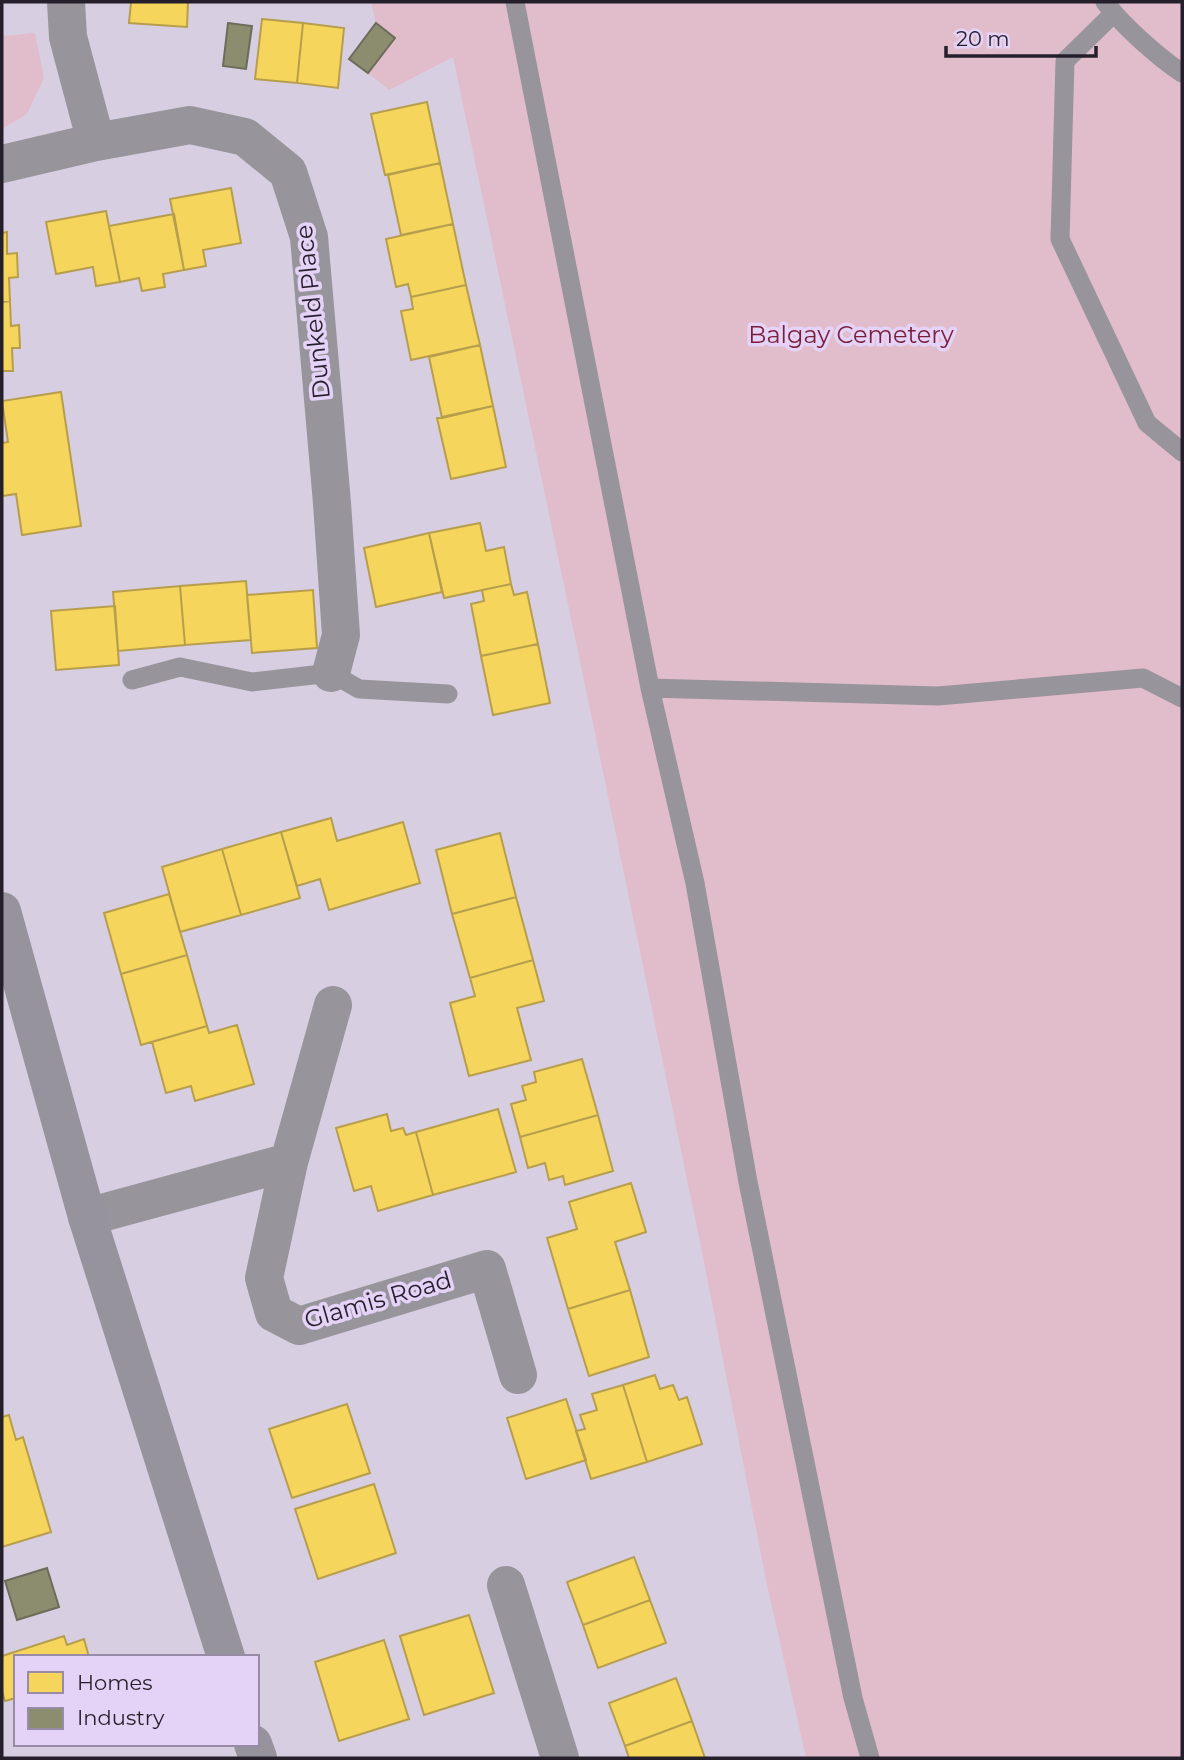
<svg xmlns="http://www.w3.org/2000/svg" width="1184" height="1760" font-family="Montserrat,sans-serif">
<style>
.green{fill:#e1bcca}
.homes{fill:#f6d55c;stroke:#b79e4d;stroke-width:2}
.industry{fill:#8c8c6e;stroke:#6d6b5a;stroke-width:2}
.lines{fill:none;stroke-linecap:round;stroke-linejoin:round}
.lane{stroke:#97949b;stroke-width:19}
.street{stroke:#97949b;stroke-width:38}
.secondary{stroke:#97939c;stroke-width:38}
.labels{text-anchor:middle;stroke-width:7;stroke-linejoin:round;paint-order:stroke}
.street-label{font-size:24px;fill:#251e2b;stroke:#e5d3f7}
.park-label{font-size:24px;fill:#791e38;stroke:#e5d3f7}
</style>
<rect width="100%" height="100%" fill="#d8cee2"/>
<path class="green" d="M 371,2 L 1182,2 L 1182,1758 L 806,1758 L 766,1580 L 703,1257 L 595,733 L 453,57 L 389,90 L 368,73 L 395,38 L 376,23 Z
M 35,33 L 44,78 L 27,114 L 2,129 L 2,36 Z"/>
<path class="homes" d="M 131,2 L 188,2 L 187,27 L 129,23 Z
M 262,19 L 303,23 L 297,83 L 255,79 Z
M 303,23 L 344,28 L 338,88 L 297,83 Z
M 427,102 L 440,163 L 385,175 L 371,114 Z
M 440,163 L 453,224 L 401,235 L 388,175 Z
M 231,188 L 241,243 L 203,250 L 206,266 L 184,270 L 170,199 Z
M 106,211 L 120,282 L 96,286 L 93,267 L 56,274 L 46,222 Z
M 174,214 L 184,270 L 163,274 L 165,287 L 142,291 L 139,278 L 120,282 L 109,226 Z
M 453,224 L 466,285 L 411,297 L 408,284 L 396,287 L 386,239 Z
M 7,232 L 7,254 L 17,253 L 18,277 L 9,278 L 10,301 L 2,302 L 2,233 Z
M 466,285 L 480,345 L 411,360 L 401,311 L 413,309 L 411,297 Z
M 10,301 L 11,326 L 19,325 L 20,348 L 12,348 L 13,371 L 2,371 L 2,302 Z
M 480,345 L 493,406 L 442,418 L 429,357 Z
M 61,392 L 81,526 L 22,535 L 16,494 L 2,496 L 2,443 L 8,442 L 2,401 Z
M 493,406 L 506,467 L 451,479 L 437,418 Z
M 480,523 L 486,551 L 504,547 L 511,584 L 444,598 L 429,533 Z
M 429,533 L 442,592 L 376,607 L 364,548 Z
M 246,581 L 251,640 L 185,645 L 180,586 Z
M 511,584 L 514,595 L 527,592 L 538,644 L 481,656 L 471,604 L 484,601 L 482,590 Z
M 180,586 L 185,645 L 118,651 L 113,592 Z
M 313,590 L 317,648 L 252,653 L 247,595 Z
M 115,606 L 119,665 L 56,670 L 51,611 Z
M 538,644 L 550,703 L 493,715 L 481,656 Z
M 331,818 L 337,841 L 403,822 L 420,883 L 329,910 L 320,879 L 297,886 L 281,832 Z
M 281,832 L 300,898 L 241,915 L 222,849 Z
M 500,833 L 516,897 L 452,914 L 436,850 Z
M 222,849 L 241,915 L 180,932 L 162,867 Z
M 169,894 L 187,955 L 121,974 L 104,913 Z
M 516,897 L 533,960 L 470,978 L 452,914 Z
M 187,955 L 207,1026 L 141,1045 L 121,974 Z
M 533,960 L 544,1001 L 517,1008 L 531,1060 L 469,1076 L 450,1003 L 475,996 L 470,978 Z
M 237,1025 L 254,1084 L 195,1101 L 191,1086 L 166,1093 L 152,1042 L 207,1026 L 209,1033 Z
M 582,1059 L 598,1115 L 520,1137 L 511,1104 L 526,1100 L 522,1086 L 536,1082 L 534,1072 Z
M 498,1109 L 516,1172 L 433,1195 L 416,1132 Z
M 387,1114 L 391,1131 L 403,1128 L 406,1135 L 416,1132 L 433,1195 L 378,1211 L 371,1186 L 354,1191 L 336,1128 Z
M 598,1115 L 613,1171 L 565,1185 L 563,1176 L 549,1180 L 545,1163 L 528,1168 L 520,1137 Z
M 631,1183 L 646,1232 L 615,1242 L 630,1290 L 568,1309 L 547,1238 L 577,1229 L 569,1202 Z
M 630,1290 L 649,1357 L 589,1376 L 568,1309 Z
M 655,1375 L 660,1389 L 673,1385 L 679,1400 L 687,1397 L 702,1444 L 647,1462 L 623,1385 Z
M 623,1385 L 647,1462 L 591,1479 L 576,1431 L 585,1429 L 580,1415 L 597,1410 L 592,1394 Z
M 566,1399 L 586,1460 L 526,1479 L 507,1418 Z
M 347,1404 L 370,1473 L 292,1498 L 269,1429 Z
M 9,1415 L 16,1440 L 23,1437 L 51,1532 L 2,1547 L 2,1417 Z
M 374,1484 L 396,1553 L 318,1579 L 295,1509 Z
M 634,1557 L 650,1600 L 583,1625 L 567,1582 Z
M 650,1600 L 666,1643 L 598,1668 L 583,1625 Z
M 469,1615 L 494,1693 L 424,1715 L 400,1636 Z
M 64,1636 L 67,1645 L 84,1639 L 89,1657 L 16,1657 L 16,1698 L 5,1701 L 2,1691 L 2,1656 Z
M 384,1640 L 409,1719 L 339,1741 L 315,1662 Z
M 676,1678 L 692,1721 L 625,1746 L 609,1703 Z
M 692,1721 L 705,1758 L 629,1758 L 625,1746 Z"/>
<path class="industry" d="M 228,23 L 252,26 L 246,69 L 223,66 Z
M 376,23 L 395,38 L 368,73 L 349,59 Z
M 47,1568 L 59,1607 L 17,1620 L 5,1581 Z"/>
<g class="lines">
<path class="lane" d="M 515,2 L 650,688 L 695,883 L 748,1182 L 853,1698 L 870,1758
M 1105,2 C 1122,25 1158,57 1182,73
M 1113,14 L 1065,61 L 1060,239 L 1147,423 L 1182,452
M 132,680 L 180,667 L 252,682 L 331,673 L 359,689 L 448,694
M 650,688 L 938,696 L 1143,678 L 1182,698"/>
<path class="street" d="M 66,2 L 68,37 L 96,142
M 2,164 L 96,142 L 190,125 L 245,137 L 288,172 L 309,237 L 332,503 L 341,635 L 331,673
M 333,1005 L 289,1162 L 264,1278 L 274,1313 L 299,1326 L 487,1269 L 518,1375
M 87,1217 L 289,1162
M 506,1585 L 560,1758"/>
<path class="secondary" d="M 2,911 L 87,1217 L 226,1657
M 253,1744 L 258,1758"/>
</g>
<g class="labels">
<g class="street-label">
<text transform="translate(313 312) rotate(-96)" y="8">Dunkeld Place</text>
<text transform="translate(378 1300) rotate(-16)" y="8">Glamis Road</text>
</g>
<g class="park-label">
<text x="851" y="343">Balgay Cemetery</text>
</g>
</g>
<rect width="1184" height="1760" fill="none" stroke="#251e2b" stroke-width="7"/>
<rect x="14" y="1655" width="245" height="91" fill="#e5d3f7" stroke="#988ba5" stroke-width="2"/>
<rect x="28" y="1672" width="35" height="21" fill="#f6d55c" stroke="#988ba5" stroke-width="2"/>
<text x="77" y="1690" font-size="21" fill="#251e2b">Homes</text>
<rect x="28" y="1708" width="35" height="21" fill="#8c8c6e" stroke="#988ba5" stroke-width="2"/>
<text x="77" y="1725" font-size="21" fill="#251e2b">Industry</text>
<path d="M946 46v10h150v-10" fill="none" stroke="#251e2b" stroke-width="3.5"/>
<text x="956" y="46" font-size="21" fill="#251e2b" stroke="#e5d3f7" stroke-width="5" paint-order="stroke">20 m</text>
</svg>
